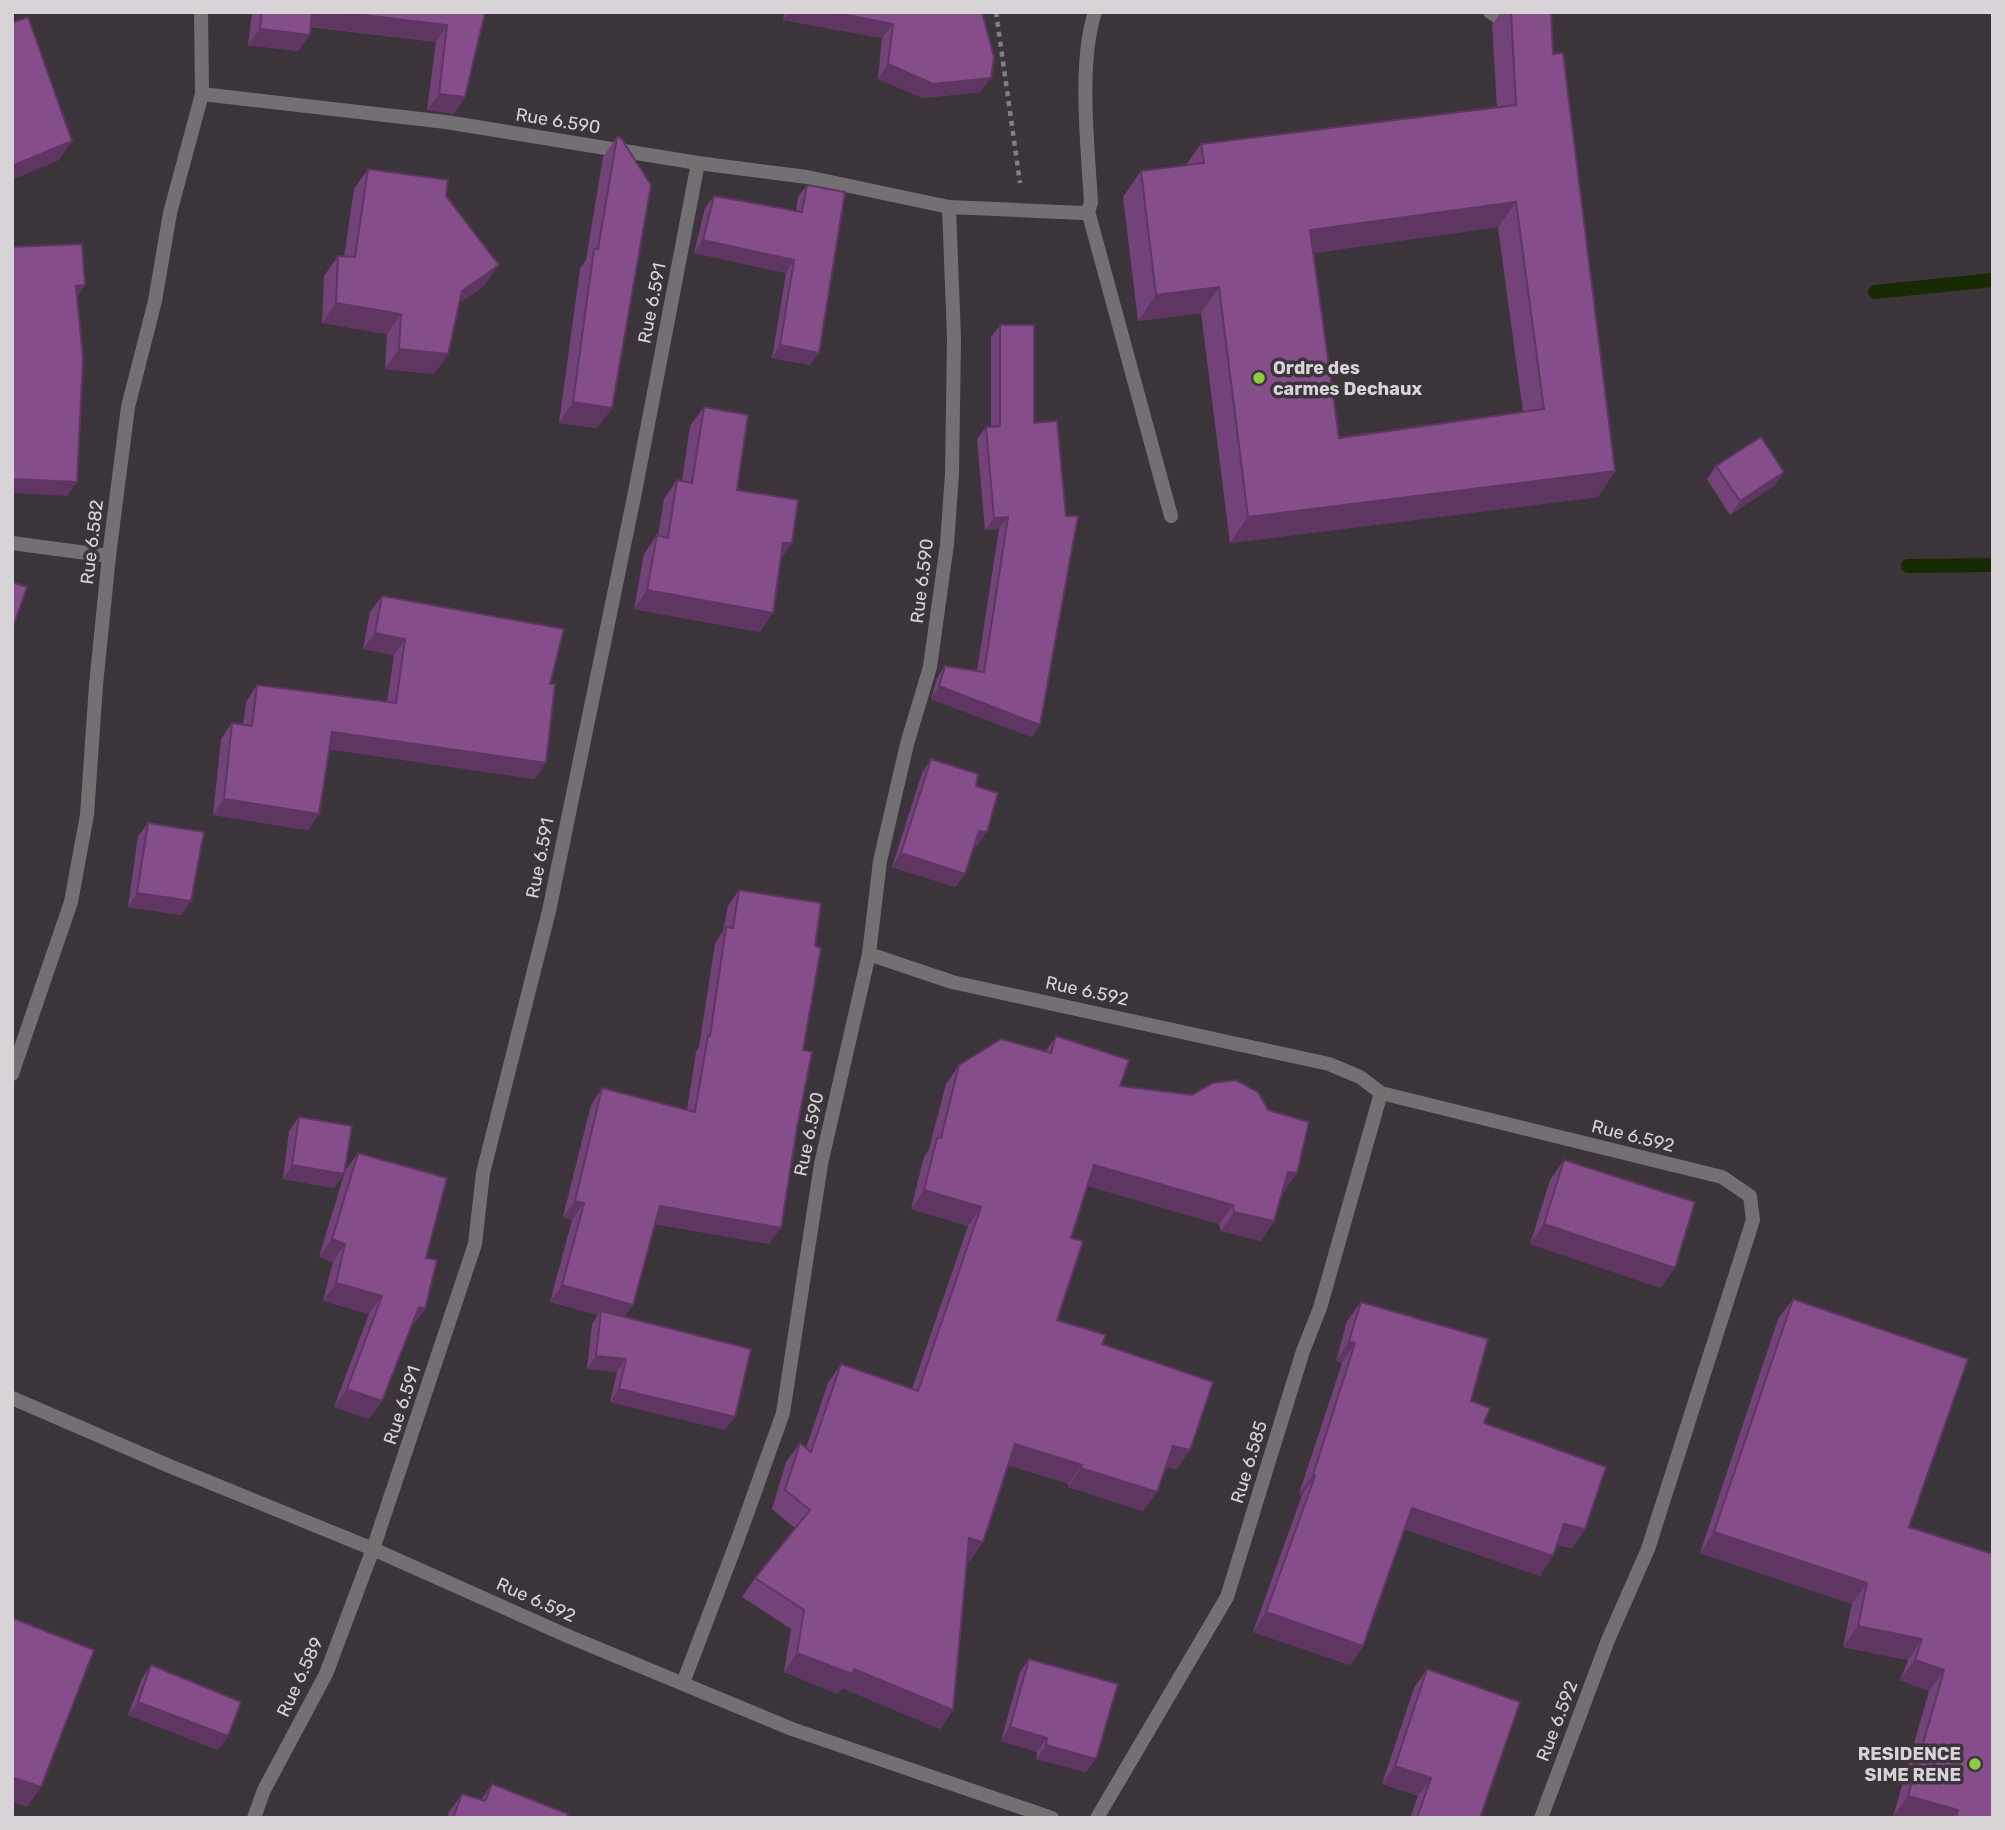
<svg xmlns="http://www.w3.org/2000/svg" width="2005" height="1830" font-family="Rubik,sans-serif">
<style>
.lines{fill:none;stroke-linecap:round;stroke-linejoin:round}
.stream{stroke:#182a01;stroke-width:14}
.path{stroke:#837e83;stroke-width:4.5;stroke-dasharray:5 5;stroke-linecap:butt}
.minor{stroke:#737073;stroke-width:14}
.wall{fill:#734278;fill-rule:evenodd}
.shaded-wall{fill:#5e3661}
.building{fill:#864d8b;stroke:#5e3661;stroke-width:2;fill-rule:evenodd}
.poi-dot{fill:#8ecd42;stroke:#3b353b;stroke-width:2.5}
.labels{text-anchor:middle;stroke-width:7;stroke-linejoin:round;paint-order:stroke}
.street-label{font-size:18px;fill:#d7d3d7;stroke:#3b353b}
.poi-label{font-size:18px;font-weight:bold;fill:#d7d3d7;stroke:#3b353b;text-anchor:start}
</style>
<rect width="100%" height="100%" fill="#3b353b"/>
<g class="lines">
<path class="stream" d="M 1875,292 L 1993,280
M 1908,566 L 1993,565"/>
<path class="path" d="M 996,12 L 1020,183"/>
<path class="minor" d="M 1095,12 C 1078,63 1088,148 1091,203 L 1088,211 L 1171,516
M 1490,12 L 1499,18
M 202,94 L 446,122 L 698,163 L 807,177 L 949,207 L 954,338 L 952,474 L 947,544 L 930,667 L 907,744 L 880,861 L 869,954 L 821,1164 L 783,1413 L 739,1536 L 683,1683
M 949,207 L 1082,213 L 1088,211
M 12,543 L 109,556
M 869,954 L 952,982 L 1329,1064 L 1360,1077 L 1381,1093 L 1722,1177 L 1750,1196 L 1753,1220 L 1648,1549 L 1608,1640 L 1541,1818
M 12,1074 L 71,902 L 87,815 L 96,685 L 109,556 L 128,407 L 155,301 L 170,213 L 202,94 L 201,12
M 12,1398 L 167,1465 L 373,1549 L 570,1637 L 792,1729 L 1052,1818
M 254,1818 L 264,1790 L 326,1674 L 373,1549 L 475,1244 L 483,1173 L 549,911 L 635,492 L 698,163
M 1097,1818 L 1227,1597 L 1303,1351 L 1320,1308 L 1381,1093"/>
</g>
<path class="wall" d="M 252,12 L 485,12 L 454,114 L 427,110 L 436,42 L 311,27 L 298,51 L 248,45 Z
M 785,12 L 982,12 L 980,92 L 923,98 L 878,79 L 882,38 L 783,20 Z
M 1501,12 L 1511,12 L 1553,54 L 1615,471 L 1598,497 L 1230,543 L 1201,313 L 1138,321 L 1123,197 L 1141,171 L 1186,165 L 1201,144 L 1497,107 L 1492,25 ZM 1498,227 L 1523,412 L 1339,438 L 1313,253 Z
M 617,137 L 612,408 L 597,428 L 559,423 L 580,269 L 586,260 L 603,157 Z
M 368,169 L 446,196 L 485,285 L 459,303 L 448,354 L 434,374 L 385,369 L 387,334 L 322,323 L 324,276 L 338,256 L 344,257 L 354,189 Z
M 807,185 L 810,365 L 772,358 L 786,273 L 694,253 L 705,208 L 714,196 L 796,211 L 798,197 Z
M 1000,325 L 1032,737 L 931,699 L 937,678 L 945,666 L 977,671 L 999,529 L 985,530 L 977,439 L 986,427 L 991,427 L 991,337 Z
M 704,407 L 737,490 L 780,560 L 760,632 L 634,609 L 644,554 L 657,535 L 658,536 L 664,499 L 677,480 L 682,481 L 690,426 Z
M 1716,466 L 1784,472 L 1775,485 L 1730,515 L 1707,479 Z
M 382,596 L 550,684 L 535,779 L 329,749 L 319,814 L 308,830 L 213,815 L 221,739 L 232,723 L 243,725 L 246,702 L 257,685 L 387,702 L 394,655 L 363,649 L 370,612 Z
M 931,759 L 976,786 L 977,846 L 974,845 L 965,874 L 955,887 L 892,867 L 922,773 Z
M 148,823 L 182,915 L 128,907 L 138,836 Z
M 739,890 L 769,1244 L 655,1224 L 624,1317 L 725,1430 L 610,1402 L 617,1372 L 587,1369 L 592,1324 L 598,1315 L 550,1302 L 572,1220 L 563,1217 L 591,1105 L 602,1088 L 687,1110 L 696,1052 L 699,1047 L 715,944 L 723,931 L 728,906 Z
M 1056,1036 L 1120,1086 L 1284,1192 L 1282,1192 L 1274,1221 L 1261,1241 L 1221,1231 L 1219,1224 L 1088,1186 L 1071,1238 L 1057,1320 L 1102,1344 L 1177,1469 L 1165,1467 L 1143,1511 L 1068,1487 L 1069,1484 L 1008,1465 L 983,1542 L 970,1561 L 967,1560 L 953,1710 L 940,1729 L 842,1688 L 838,1694 L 784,1672 L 791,1629 L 742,1597 L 755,1578 L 795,1528 L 772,1509 L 786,1462 L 800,1443 L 806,1448 L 828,1383 L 841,1364 L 912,1389 L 968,1226 L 911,1209 L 924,1157 L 929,1149 L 946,1084 L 959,1065 L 1046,1051 Z
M 299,1117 L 344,1174 L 334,1188 L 283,1179 L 289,1131 Z
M 358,1153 L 426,1258 L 425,1309 L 412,1326 L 382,1401 L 369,1419 L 334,1407 L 369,1314 L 323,1301 L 333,1262 L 319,1257 L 345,1171 Z
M 1564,1160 L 1661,1288 L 1530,1244 L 1550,1180 Z
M 1793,1299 L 1909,1527 L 1993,1818 L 1897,1818 L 1893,1817 L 1929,1691 L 1900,1680 L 1908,1660 L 1843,1647 L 1852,1604 L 1700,1553 L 1778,1319 Z
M 1361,1302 L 1471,1401 L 1484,1423 L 1585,1529 L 1572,1548 L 1557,1545 L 1540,1576 L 1404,1529 L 1363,1646 L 1350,1665 L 1253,1632 L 1302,1495 L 1299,1494 L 1342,1363 L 1336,1361 L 1347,1321 Z
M 1029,1659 L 1096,1759 L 1086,1772 L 1036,1759 L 1037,1752 L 1001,1741 L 1020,1672 Z
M 151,1665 L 218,1750 L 128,1715 L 142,1678 Z
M 1427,1669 L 1480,1818 L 1410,1818 L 1418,1796 L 1382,1784 L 1414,1688 Z
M 492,1784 L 567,1818 L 447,1818 L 449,1812 L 462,1794 L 481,1800 Z"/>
<path class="shaded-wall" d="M 311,12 L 339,12 L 447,25 L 436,42 L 301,25 Z
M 789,12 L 832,12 L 893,24 L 882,38 L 783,20 Z
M 260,29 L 310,35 L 298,51 L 248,45 Z
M 888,64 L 991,78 L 980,92 L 923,98 L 878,79 Z
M 439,94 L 465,97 L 454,114 L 427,110 Z
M 72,141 L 59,160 L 12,180 L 12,166 Z
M 1516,202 L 1498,227 L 1292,256 L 1310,230 Z
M 703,240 L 794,260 L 786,273 L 694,253 Z
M 499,265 L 485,285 L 447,311 L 462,291 Z
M 85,285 L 76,299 L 76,286 Z
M 1219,287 L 1201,313 L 1138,321 L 1156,295 Z
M 336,303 L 401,314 L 387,334 L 322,323 Z
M 780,345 L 819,353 L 810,365 L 772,358 Z
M 399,349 L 448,354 L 434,374 L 385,369 Z
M 573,402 L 612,408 L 597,428 L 559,423 Z
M 1615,471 L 1598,497 L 1230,543 L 1248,517 Z
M 1784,472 L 1775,485 L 1730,515 L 1740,501 Z
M 12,479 L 77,482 L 67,496 L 12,493 Z
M 1008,517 L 999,529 L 985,530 L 994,518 Z
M 783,543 L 792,543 L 779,562 Z
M 647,590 L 773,613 L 760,632 L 634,609 Z
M 375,633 L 405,639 L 394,655 L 363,649 Z
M 939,686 L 1040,725 L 1032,737 L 931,699 Z
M 332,732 L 546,763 L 535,779 L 320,748 Z
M 224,799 L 319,814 L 308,830 L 213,815 Z
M 979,831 L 987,832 L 977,846 L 970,844 Z
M 901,853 L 965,874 L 955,887 L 892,867 Z
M 137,893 L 191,901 L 182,915 L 128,907 Z
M 292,1165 L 344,1174 L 334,1188 L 283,1179 Z
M 1094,1165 L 1233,1205 L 1219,1224 L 1081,1184 Z
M 1288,1172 L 1297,1173 L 1284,1192 L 1274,1191 Z
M 924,1190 L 981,1207 L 968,1226 L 911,1209 Z
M 575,1201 L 584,1203 L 572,1220 L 563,1217 Z
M 660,1206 L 781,1228 L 769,1244 L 648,1223 Z
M 1234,1212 L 1274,1221 L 1261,1241 L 1221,1231 Z
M 1544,1224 L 1675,1268 L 1661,1288 L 1530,1244 Z
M 332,1239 L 345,1244 L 333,1262 L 319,1257 Z
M 336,1283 L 382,1296 L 369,1314 L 323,1301 Z
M 562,1285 L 633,1305 L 622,1321 L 601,1311 L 598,1315 L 550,1302 Z
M 419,1307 L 425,1309 L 412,1326 L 407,1325 Z
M 1349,1341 L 1355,1343 L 1342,1363 L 1336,1361 Z
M 596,1356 L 626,1359 L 617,1372 L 587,1369 Z
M 347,1389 L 382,1401 L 369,1419 L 334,1407 Z
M 619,1389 L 735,1417 L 725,1430 L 610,1402 Z
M 1015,1444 L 1082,1465 L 1069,1484 L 1002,1463 Z
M 1173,1446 L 1190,1450 L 1177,1469 L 1159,1466 Z
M 1081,1468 L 1157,1492 L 1143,1511 L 1068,1487 Z
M 1313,1475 L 1315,1476 L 1302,1495 L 1299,1494 Z
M 1412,1508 L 1553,1556 L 1540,1576 L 1398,1527 Z
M 1564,1524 L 1585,1529 L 1572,1548 L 1551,1544 Z
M 1714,1532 L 1867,1583 L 1852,1604 L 1700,1553 Z
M 969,1538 L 983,1542 L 970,1561 L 956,1557 Z
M 1266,1612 L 1363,1646 L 1350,1665 L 1253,1632 Z
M 1858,1626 L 1922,1639 L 1908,1660 L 1843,1647 Z
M 797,1653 L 854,1669 L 953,1710 L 940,1729 L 842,1688 L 838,1694 L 784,1672 Z
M 1915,1660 L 1944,1670 L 1929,1691 L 1900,1680 Z
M 138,1702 L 228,1736 L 218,1750 L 128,1715 Z
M 1010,1727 L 1047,1738 L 1037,1752 L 1001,1741 Z
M 1046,1745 L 1096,1759 L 1086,1772 L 1036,1759 Z
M 1395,1766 L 1431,1778 L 1418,1796 L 1382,1784 Z
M 12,1777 L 41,1787 L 27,1807 L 12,1802 Z
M 1908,1796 L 1958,1810 L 1952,1818 L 1897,1818 L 1893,1817 Z"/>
<path class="building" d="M 262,12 L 312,12 L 310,35 L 260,29 Z
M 339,12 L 485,12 L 465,97 L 439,94 L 447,25 Z
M 832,12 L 982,12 L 994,57 L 991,78 L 933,84 L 888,64 L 893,24 Z
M 1511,12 L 1551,12 L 1553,54 L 1563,53 L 1615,471 L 1248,517 L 1219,287 L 1156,295 L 1141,171 L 1204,163 L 1201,144 L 1516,105 ZM 1516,202 L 1544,409 L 1339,438 L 1310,230 Z
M 28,17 L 72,141 L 12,166 L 12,23 Z
M 617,137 L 621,138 L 651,185 L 612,408 L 573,402 L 594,249 L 598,249 Z
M 368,169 L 448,180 L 446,196 L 499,265 L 462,291 L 448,354 L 399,349 L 401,314 L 336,303 L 338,256 L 355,257 Z
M 807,185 L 845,192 L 819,353 L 780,345 L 794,260 L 703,240 L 714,196 L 802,212 Z
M 82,244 L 85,285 L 76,286 L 83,358 L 77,482 L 12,479 L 12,247 Z
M 1000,325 L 1034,325 L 1034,423 L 1057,421 L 1066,516 L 1078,516 L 1040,725 L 939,686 L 945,666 L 984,672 L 1008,517 L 994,518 L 986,427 L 1000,426 Z
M 704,407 L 748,415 L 737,490 L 798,500 L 792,543 L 783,543 L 773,613 L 647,590 L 657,535 L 668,538 L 677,480 L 692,483 Z
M 1761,437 L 1784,472 L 1740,501 L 1716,466 Z
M 12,582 L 27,587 L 12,630 Z
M 382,596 L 564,629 L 550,684 L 555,684 L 546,763 L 332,732 L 319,814 L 224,799 L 232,723 L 252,726 L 257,685 L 396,703 L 405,639 L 375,633 Z
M 931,759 L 978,774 L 976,786 L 998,793 L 987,832 L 979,831 L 965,874 L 901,853 Z
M 148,823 L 204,832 L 191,901 L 137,893 Z
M 739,890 L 821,903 L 815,946 L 821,948 L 803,1050 L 812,1052 L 797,1128 L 781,1228 L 660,1206 L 633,1305 L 562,1285 L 584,1203 L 575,1201 L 602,1088 L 695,1112 L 708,1035 L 710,1036 L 726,927 L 733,928 Z
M 1056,1036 L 1129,1060 L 1120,1086 L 1192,1095 L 1213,1083 L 1236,1080 L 1258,1092 L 1268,1110 L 1309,1122 L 1297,1173 L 1288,1172 L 1274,1221 L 1234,1212 L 1233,1205 L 1094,1165 L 1071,1238 L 1083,1241 L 1057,1320 L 1106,1335 L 1102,1344 L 1213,1382 L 1190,1450 L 1173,1446 L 1157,1492 L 1081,1468 L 1082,1465 L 1015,1444 L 983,1542 L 969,1538 L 953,1710 L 854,1669 L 852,1674 L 797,1653 L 804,1610 L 755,1578 L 810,1510 L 785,1490 L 800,1443 L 811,1452 L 841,1364 L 918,1391 L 981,1207 L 924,1190 L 937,1138 L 941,1138 L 959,1065 L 1001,1039 L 1051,1053 Z
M 299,1117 L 352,1126 L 344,1174 L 292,1165 Z
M 358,1153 L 447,1178 L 426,1258 L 437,1260 L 425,1309 L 419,1307 L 382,1401 L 347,1389 L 382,1296 L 336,1283 L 345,1244 L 332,1239 Z
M 1564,1160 L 1695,1202 L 1675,1268 L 1544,1224 Z
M 1793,1299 L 1968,1359 L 1909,1527 L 1993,1554 L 1993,1818 L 1956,1818 L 1958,1810 L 1908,1796 L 1944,1670 L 1915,1660 L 1922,1639 L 1858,1626 L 1867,1583 L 1714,1532 Z
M 1361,1302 L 1488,1339 L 1471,1401 L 1490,1408 L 1484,1423 L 1606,1467 L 1585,1529 L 1564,1524 L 1553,1556 L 1412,1508 L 1363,1646 L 1266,1612 L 1315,1476 L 1313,1475 L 1355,1343 L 1349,1341 Z
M 601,1311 L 751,1349 L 735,1417 L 619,1389 L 626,1359 L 596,1356 Z
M 12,1618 L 94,1650 L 41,1787 L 12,1777 Z
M 1029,1659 L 1118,1684 L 1096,1759 L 1046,1745 L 1047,1738 L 1010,1727 Z
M 151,1665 L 241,1702 L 228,1736 L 138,1702 Z
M 1427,1669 L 1520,1702 L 1480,1818 L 1417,1818 L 1431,1778 L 1395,1766 Z
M 492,1784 L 568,1814 L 567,1818 L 453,1818 L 462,1794 L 485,1801 Z"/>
<g class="poi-dot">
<circle cx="1259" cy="378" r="7"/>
<circle cx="1975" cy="1764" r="7"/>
</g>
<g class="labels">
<g class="street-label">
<text transform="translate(558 121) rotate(9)" y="6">Rue 6.590</text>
<text transform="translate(652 303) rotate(-79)" y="6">Rue 6.591</text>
<text transform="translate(92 542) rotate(-83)" y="6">Rue 6.582</text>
<text transform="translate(922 581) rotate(-83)" y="6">Rue 6.590</text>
<text transform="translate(540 858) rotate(-79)" y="6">Rue 6.591</text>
<text transform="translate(1087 991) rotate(12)" y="6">Rue 6.592</text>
<text transform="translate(809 1134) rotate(-78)" y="6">Rue 6.590</text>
<text transform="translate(1633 1136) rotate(14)" y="6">Rue 6.592</text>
<text transform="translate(402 1405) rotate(-72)" y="6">Rue 6.591</text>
<text transform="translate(1249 1462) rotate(-73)" y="6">Rue 6.585</text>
<text transform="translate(536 1600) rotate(24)" y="6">Rue 6.592</text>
<text transform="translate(300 1677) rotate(-65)" y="6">Rue 6.589</text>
<text transform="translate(1557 1721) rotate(-69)" y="6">Rue 6.592</text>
</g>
<g class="poi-label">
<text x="1273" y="374">Ordre des<tspan x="1273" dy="21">carmes Dechaux</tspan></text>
<text x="1961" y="1760" text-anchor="end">RESIDENCE<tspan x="1961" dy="21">SIME RENE</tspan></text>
</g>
</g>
<rect width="2005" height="1830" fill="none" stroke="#d7d3d7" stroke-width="28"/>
</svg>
